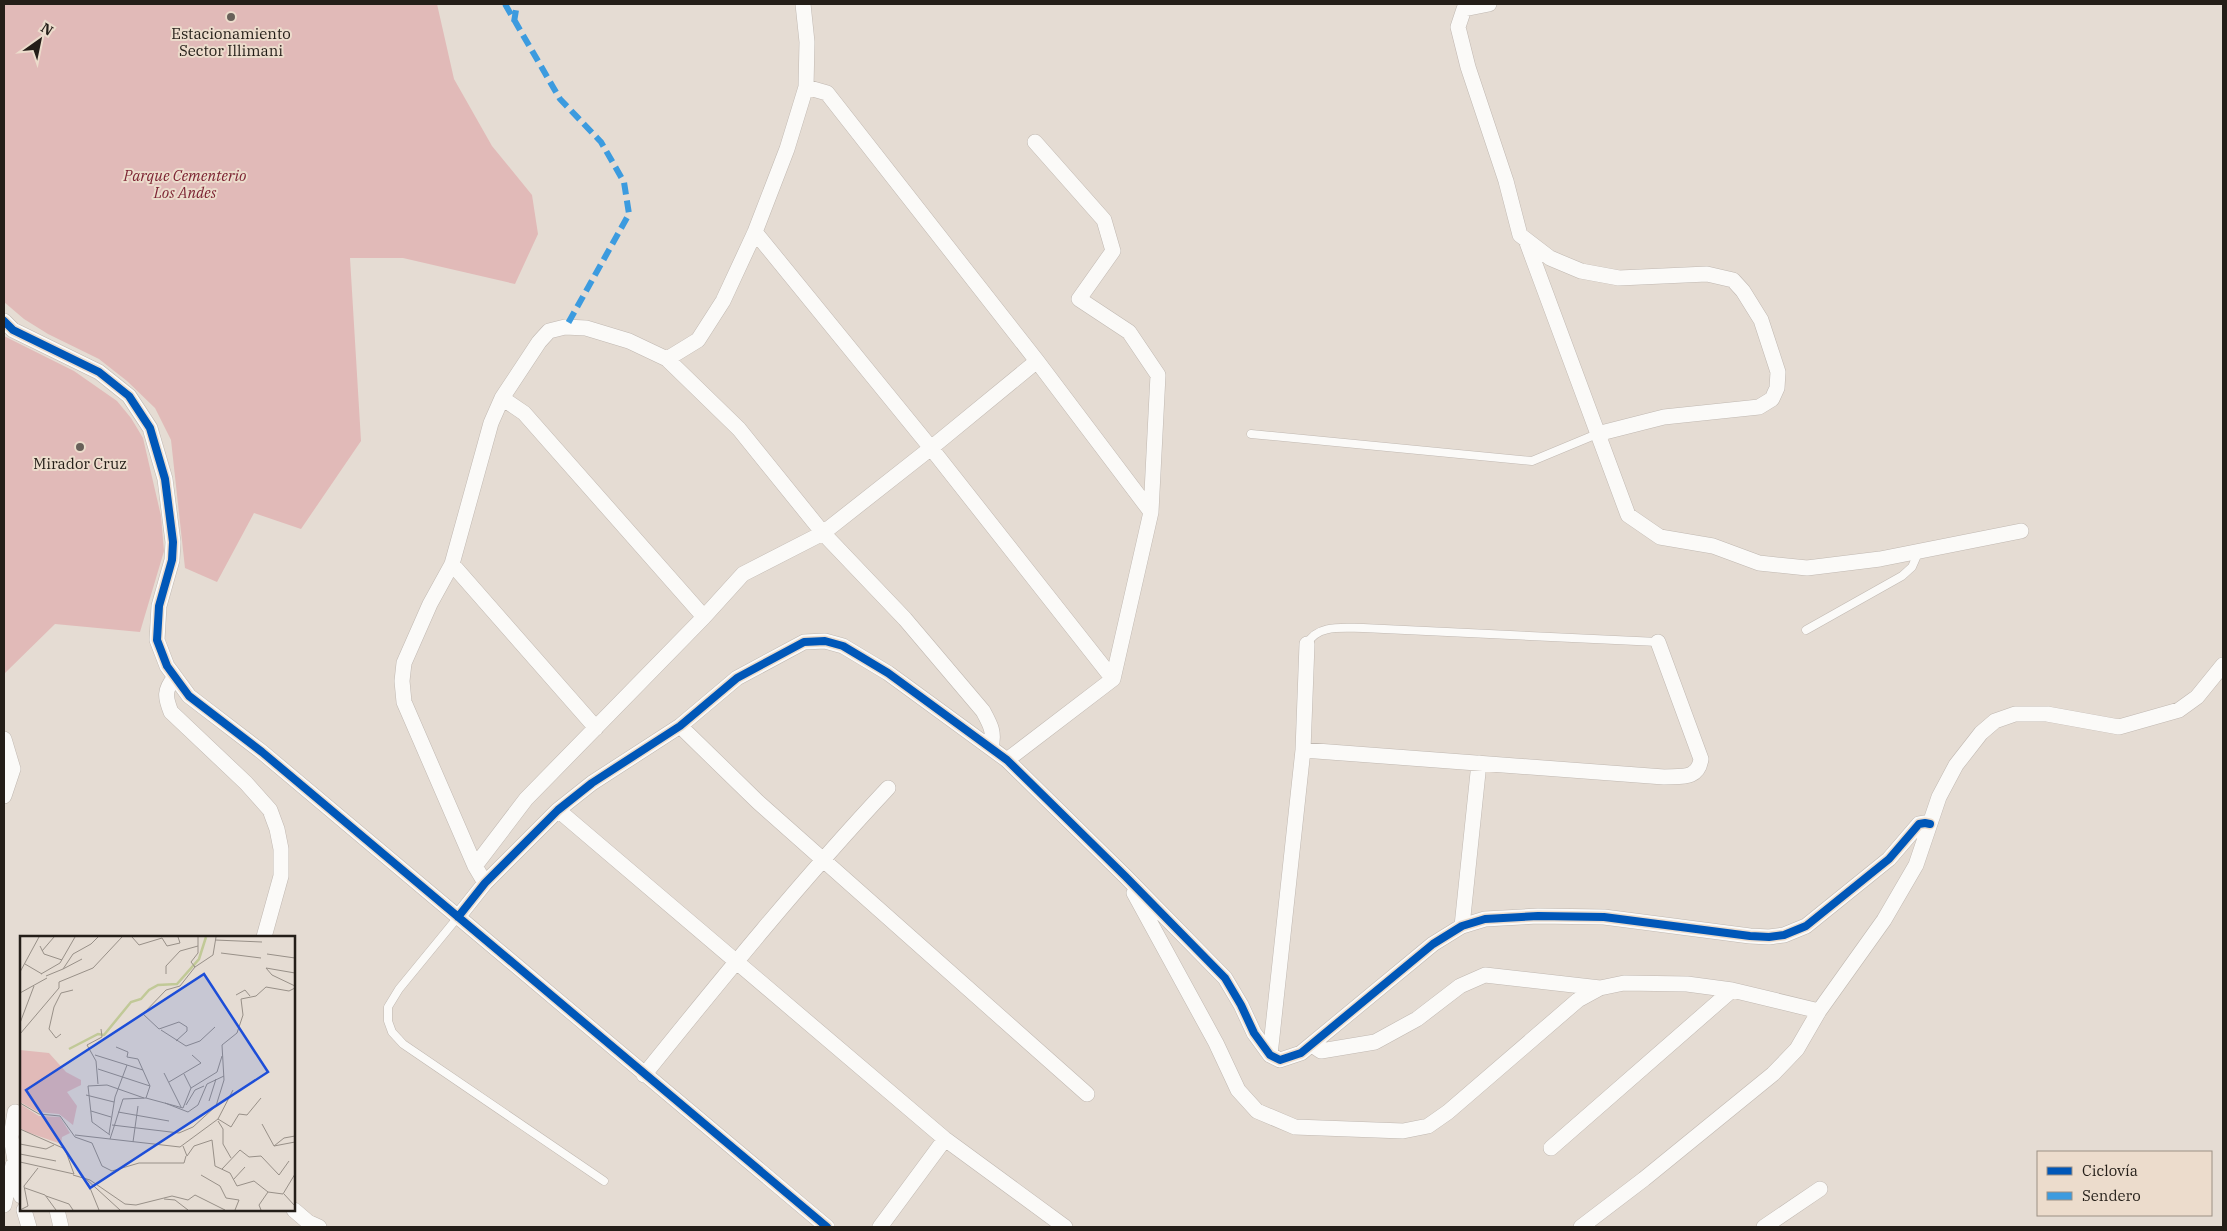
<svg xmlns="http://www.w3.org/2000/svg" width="2227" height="1231" font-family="'IBM Plex Serif',serif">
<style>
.green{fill:#e1bab8}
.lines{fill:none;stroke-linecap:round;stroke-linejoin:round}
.service-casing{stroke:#c0b8b1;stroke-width:9}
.minor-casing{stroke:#c0b8b1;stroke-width:16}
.service{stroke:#fbfaf8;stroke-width:8}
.minor{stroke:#fbfaf8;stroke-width:15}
.quiet{stroke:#3c9bdf;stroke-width:6;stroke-dasharray:12 6;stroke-linecap:butt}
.cycleway-casing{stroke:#ecdccc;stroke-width:11}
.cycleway{stroke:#0057b8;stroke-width:8}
.poi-dot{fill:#686059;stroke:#ecdccc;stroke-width:2}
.labels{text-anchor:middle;stroke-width:4;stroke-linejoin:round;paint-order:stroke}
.poi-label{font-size:15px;fill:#241e18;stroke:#ecdccc}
.park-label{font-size:15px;font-style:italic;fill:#7c2332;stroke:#ecdccc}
.inset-river{fill:none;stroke:#c1c997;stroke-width:2.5}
.inset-road{fill:none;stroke:#989088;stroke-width:1}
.view{fill:#1d4ed8;fill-opacity:0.15;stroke:#1d4ed8;stroke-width:2.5}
.inset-edge{fill:none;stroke:#241e18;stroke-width:2.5}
</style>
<rect width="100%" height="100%" fill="#e5dcd3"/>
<path class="green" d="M 4,4 L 437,4 L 454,79 L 492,146 L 532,195 L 538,234 L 515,284 L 403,258 L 350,258 L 361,441 L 301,529 L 254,513 L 217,582 L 185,568 L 171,440 L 155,408 L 127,381 L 99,359 L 48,334 L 24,319 L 4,302 Z
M 4,336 L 74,371 L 117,401 L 131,418 L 143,438 L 161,516 L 164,551 L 140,632 L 55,624 L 4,674 Z"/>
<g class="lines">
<g class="service-casing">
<path id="service" d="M 1251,434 L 1532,461 L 1597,434
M 1806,630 L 1902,576 L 1912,567 L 1919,551
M 1307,644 C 1317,624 1343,628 1363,628 L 1658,642
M 458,917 L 399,989 L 388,1007 L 388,1021 L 392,1032 L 403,1044 L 604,1181"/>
</g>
<g class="minor-casing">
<path id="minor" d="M 1489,4 L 1464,9 L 1458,27 L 1468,67 L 1506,181 L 1520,235 L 1550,258 L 1581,271 L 1619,278 L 1707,274 L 1733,280 L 1743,291 L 1761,320 L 1778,372 L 1777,388 L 1772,399 L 1759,407 L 1664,417 L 1597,434
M 806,87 L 827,93 L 1037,361 L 1151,512
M 755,232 L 931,448 L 1113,679
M 1526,240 L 1628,515 L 1660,537 L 1713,546 L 1759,563 L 1807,568 L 1880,559 L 2021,531
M 4,321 L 13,330 L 99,372 L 129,396 L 150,428 L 165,479 L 173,542 L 172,560 L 159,606 L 157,640 L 167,666 L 189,696 L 262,752 L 827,1227
M 667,359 L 698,340 L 723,301 L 755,232 L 787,149 L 806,87 L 807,42 L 803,4
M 502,398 L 524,413 L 704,617
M 452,564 L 596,728
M 175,677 C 164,690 165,697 171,712 L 246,783 L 270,810 L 277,829 L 281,849 L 281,876 L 264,937
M 680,726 L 758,802 L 1087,1094
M 4,739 L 13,769 L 4,796
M 1303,750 L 1664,777 C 1681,776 1698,780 1701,759 L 1658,642
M 1007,760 L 1113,679 L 1151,512 L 1158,375 L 1129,332 L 1079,299 L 1113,251 L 1104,220 L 1035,142
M 558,810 L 945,1139 L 1065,1227
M 475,866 L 526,799 L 704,617 L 743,574 L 823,533 L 931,448 L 1037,361
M 485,883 L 475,866 L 404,702 L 402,681 L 404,663 L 430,604 L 452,564 L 491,423 L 502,398 L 539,342 L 549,331 L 565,327 L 586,328 L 629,341 L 667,359 L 739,429 L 823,533 L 905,619 L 983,711 C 990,724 995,732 991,747
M 1134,893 L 1216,1043 L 1238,1090 L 1257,1111 L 1295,1127 L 1403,1131 L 1428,1126 L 1448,1112 L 1578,1000 L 1600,988 L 1624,983 L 1687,984 L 1732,990 L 1819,1011
M 458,917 L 485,883 L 558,810 L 592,783 L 680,726 L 737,678 L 804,642 L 825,641 L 843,646 L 888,673 L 1007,760 L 1125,876 L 1225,978 L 1241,1005 L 1254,1033 L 1270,1055 L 1280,1060 L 1301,1053 L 1433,944 L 1462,926 L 1485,919 L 1538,916 L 1604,917 L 1750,936 L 1769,937 L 1784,935 L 1806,926 L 1889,859 L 1919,824 L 1925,823 L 1930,824
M 1462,926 L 1479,763
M 1312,1045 L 1321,1051 L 1375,1042 L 1417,1019 L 1460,986 L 1485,975 L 1600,988
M 1270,1055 L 1303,750 L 1307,644
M 644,1075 C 723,977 802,880 888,788
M 15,1112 L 11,1137 L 21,1196
M 1551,1148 L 1732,990
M 4,1205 L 13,1165
M 24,1210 L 29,1227
M 57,1210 L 61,1227
M 294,1210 L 308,1222 L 319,1227
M 880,1227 L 945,1139
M 1581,1227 L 1644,1179 L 1773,1074 L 1797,1049 L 1819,1011 L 1884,920 L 1916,865 L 1939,797 L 1956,765 L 1981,733 L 1995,721 L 2015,714 L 2047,714 L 2119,727 L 2179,710 L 2197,697 L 2223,665
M 1764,1227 L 1820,1189"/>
</g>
<use href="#service" class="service"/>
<use href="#minor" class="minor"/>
<path class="quiet" d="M 505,4 L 560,99 L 601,142 L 624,182 L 629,214 L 566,327
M 514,22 L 517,4"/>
<g class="cycleway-casing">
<path id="cycleway" d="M 4,321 L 13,330 L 99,372 L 129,396 L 150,428 L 165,479 L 173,542 L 172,560 L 159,606 L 157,640 L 167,666 L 189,696 L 262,752 L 827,1227
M 458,917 L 485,883 L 558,810 L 592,783 L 680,726 L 737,678 L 804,642 L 825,641 L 843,646 L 888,673 L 1007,760 L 1125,876 L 1225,978 L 1241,1005 L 1254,1033 L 1270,1055 L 1280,1060 L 1301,1053 L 1433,944 L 1462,926 L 1485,919 L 1538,916 L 1604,917 L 1750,936 L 1769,937 L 1784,935 L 1806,926 L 1889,859 L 1919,824 L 1925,823 L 1930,824"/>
</g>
<use href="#cycleway" class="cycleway"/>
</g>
<g class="poi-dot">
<circle cx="231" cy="17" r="5"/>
<circle cx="80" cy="447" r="5"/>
</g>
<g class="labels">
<g class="poi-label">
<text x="231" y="39">Estacionamiento<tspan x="231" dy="17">Sector Illimani</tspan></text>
<text x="80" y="469">Mirador Cruz</text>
</g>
<g class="park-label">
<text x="185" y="181">Parque Cementerio<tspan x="185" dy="17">Los Andes</tspan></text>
</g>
</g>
<g transform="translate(20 936)">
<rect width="275" height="275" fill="#e5dcd3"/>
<path d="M 0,114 L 29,117 L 46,136 L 61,144 L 61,149 L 47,156 L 57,170 L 53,189 L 39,178 L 18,176 L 0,166 ZM 0,168 L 19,180 L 40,181 L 50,197 L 42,201 L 41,208 L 7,196 L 0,192 Z" fill="#e1bab8"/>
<path class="inset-river" d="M 49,113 L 78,98 L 84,99 L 111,66 L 121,63 L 129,54 L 138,49 L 157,48 L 179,23 L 186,1"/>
<path class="inset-road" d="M 112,1 L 119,9 L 142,2M 142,2 L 147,10 L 160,7 L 158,1M 195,4 L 242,6M 20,10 L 24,18 L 42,24M 22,15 L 34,1M 201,17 L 241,22M 247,18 L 275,22M 5,28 L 22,38M 175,31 L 171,26 L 178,17 L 178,1M 43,33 L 62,23M 0,36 L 19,1M 275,37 L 246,32 L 252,39 L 275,50M 21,38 L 40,27 L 55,1M 146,38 L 146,30 L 160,15 L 178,10M 26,40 L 43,33 L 53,18 L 71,8 L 78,1M 39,46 L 73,32 L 102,1M 0,57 L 27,42M 216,59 L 225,54 L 230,60M 0,87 L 14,50M 141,94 L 166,110 L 180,105 L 195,91M 0,98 L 39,52 L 39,46M 41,98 L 36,102 L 29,93 L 34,71 L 41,57 L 53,54M 156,105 L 167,95 L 167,91 L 159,86 L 139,93 L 123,78 L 146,54 L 160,50 L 175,31 L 193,19 L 196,1M 96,111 L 108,116 L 107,121 L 118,123 L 130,150 L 126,162M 75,119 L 123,134M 78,133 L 130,150M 144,137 L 161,171M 164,138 L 171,152M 149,146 L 181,127 L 172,119M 78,148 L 76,125 L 67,109 L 82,101 L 81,93M 66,159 L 94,166M 189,165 L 196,143M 0,167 L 19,178 L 40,180 L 55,201 L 72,207 L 82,230 L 92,235 L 119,227 L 164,227 L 166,220M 145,167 L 168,176 L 178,169 L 187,148 L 204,140M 166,169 L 175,154 L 184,150M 71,175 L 91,181M 98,176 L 149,185M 198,183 L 211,191 L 219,178 L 227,179 L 241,162M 198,185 L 203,193 L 203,208 L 211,222M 242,188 L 254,210M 92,189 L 159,197 L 173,191 L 196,170 L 204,144 L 202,109 L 217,97 L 223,79 L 221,63 L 236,60 L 246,51 L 269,55 L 275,52M 0,193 L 45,213 L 54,238 L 0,226M 89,198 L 95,161 L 107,129M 55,199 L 160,211 L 198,183 L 213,154M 90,199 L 72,186 L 68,150 L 87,149 L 124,162M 275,200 L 264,202 L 254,210 L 275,206M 90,203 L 103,163 L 126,162 L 163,172 L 171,152 L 197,136 L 202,120M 113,206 L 118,170M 0,208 L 26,213 L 34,209M 163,210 L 167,220 L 174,210 L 192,204 L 195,230 L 210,237 L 217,250 L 234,245 L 248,256 L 263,258 L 275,238M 0,218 L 36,225M 202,233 L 220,214 L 229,221 L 241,220 L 259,239 L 269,225M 53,239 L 70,244 L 105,268 L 116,269 L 152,260 L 168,264 L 175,259 L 205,274M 181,239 L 200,250 L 206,262 L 219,264 L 215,274M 65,242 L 100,274M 213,244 L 225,231M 68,247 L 79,274M 5,252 L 25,259 L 36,274M 264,258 L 275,270M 26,260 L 49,268 L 53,274M 144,263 L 155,264 L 168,274M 0,274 L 8,270 L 4,250 L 18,232M 241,274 L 239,269 L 248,256"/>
<path class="view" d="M 184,38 L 248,136 L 70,252 L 6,154 Z"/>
<rect width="275" height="275" class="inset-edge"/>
</g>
<rect width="2227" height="1231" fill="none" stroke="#241e18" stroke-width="10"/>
<rect x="2037" y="1151" width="175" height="65" fill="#ecdccc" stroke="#9c9084"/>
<rect x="2047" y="1167" width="25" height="8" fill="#0057b8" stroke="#9c9084"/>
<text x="2082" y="1176" font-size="15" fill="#241e18">Ciclovía</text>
<rect x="2047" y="1192" width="25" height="8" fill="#3c9bdf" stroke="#9c9084"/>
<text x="2082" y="1201" font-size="15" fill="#241e18">Sendero</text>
<g transform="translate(40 40) rotate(33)" stroke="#ecdccc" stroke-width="4" paint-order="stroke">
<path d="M0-4L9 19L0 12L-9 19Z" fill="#241e18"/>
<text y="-8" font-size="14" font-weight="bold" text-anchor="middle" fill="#241e18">N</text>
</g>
</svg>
